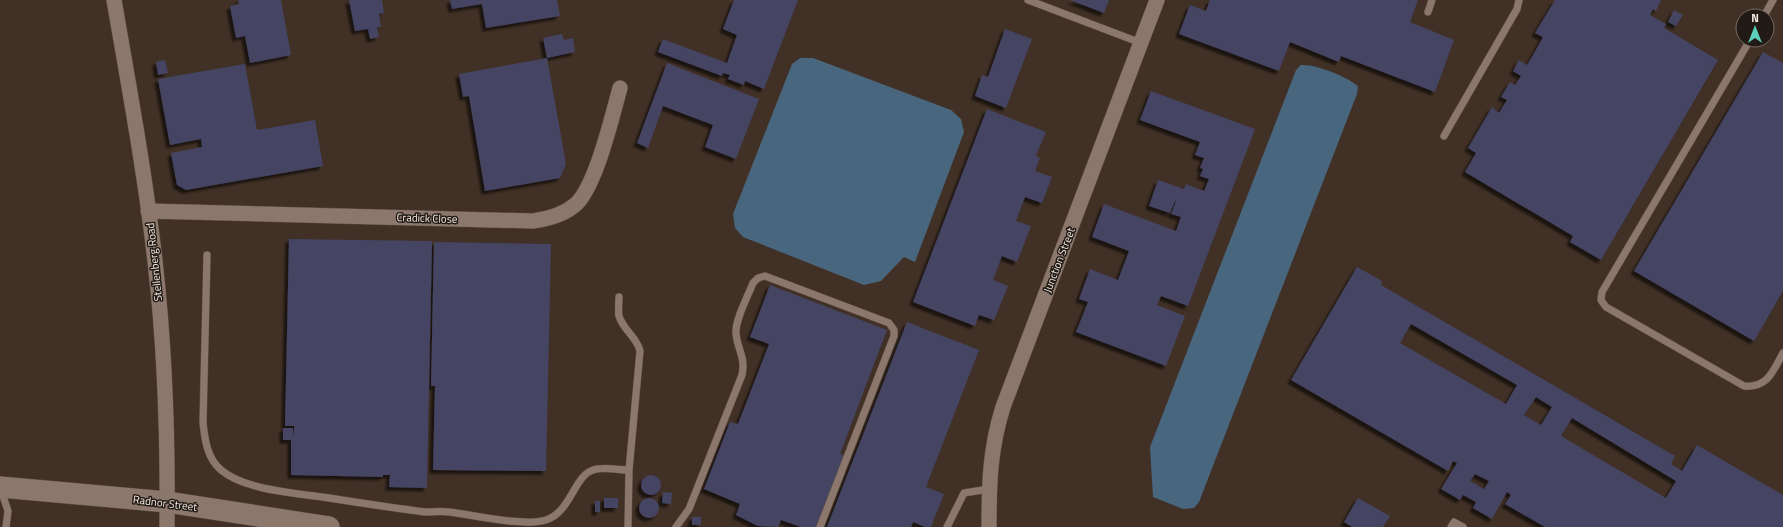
<svg xmlns="http://www.w3.org/2000/svg" width="1783" height="527" font-family="'Titillium Web',sans-serif">
<style>
.water{fill:#49667f}
.building{fill:#444464;fill-rule:evenodd;filter:url(#shadow)}
.lines{fill:none;stroke-linecap:round;stroke-linejoin:round}
.lane-casing{stroke:#5d4e45;stroke-width:8}
.street-casing{stroke:#5d4e45;stroke-width:16}
.secondary-casing{stroke:#5d4e45;stroke-width:22}
.lane{stroke:#8b776b;stroke-width:7}
.street{stroke:#8b776b;stroke-width:15}
.secondary{stroke:#8b776b;stroke-width:21}
.labels{text-anchor:middle;stroke-width:3;stroke-linejoin:round;paint-order:stroke}
.street-label{font-size:11px;fill:#f6ebe4;stroke:#211a15}
</style>
<defs>
<filter id="shadow"><feDropShadow dx="-3.5" dy="3.5" stdDeviation="1" flood-color="#0009"/></filter>
</defs>
<rect width="100%" height="100%" fill="#413025"/>
<path class="water" d="M 800,58 L 813,58 L 951,110 L 961,119 L 964,132 L 915,262 L 904,257 L 881,281 L 864,285 L 743,237 L 735,228 L 733,214 L 792,64 Z
M 1301,65 C 1316,64 1346,76 1358,86 L 1357,94 L 1199,502 L 1194,508 L 1183,509 L 1153,497 L 1150,447 L 1296,70 Z"/>
<path class="building" d="M 238,0 L 281,0 L 291,55 L 250,63 L 245,36 L 236,38 L 230,6 L 239,4 Z
M 349,0 L 382,0 L 384,13 L 379,14 L 381,27 L 377,27 L 379,37 L 370,39 L 368,29 L 355,31 Z
M 450,0 L 557,0 L 560,16 L 486,28 L 482,4 L 452,9 Z
M 734,0 L 798,0 L 764,89 L 745,81 L 744,85 L 728,79 L 730,75 L 723,73 L 722,76 L 658,52 L 663,39 L 727,63 L 737,35 L 723,29 Z
M 1070,0 L 1109,0 L 1104,13 Z
M 1210,0 L 1418,0 L 1410,22 L 1454,40 L 1435,92 L 1341,56 L 1339,62 L 1290,42 L 1279,71 L 1179,34 L 1190,5 L 1206,11 Z
M 1555,0 L 1661,0 L 1656,11 L 1653,9 L 1650,15 L 1666,24 L 1664,28 L 1718,60 L 1601,260 L 1570,242 L 1573,236 L 1465,172 L 1476,153 L 1468,148 L 1492,107 L 1499,113 L 1507,100 L 1501,97 L 1510,82 L 1515,85 L 1521,76 L 1513,71 L 1519,60 L 1527,65 L 1532,57 L 1543,37 L 1535,33 Z
M 1674,10 L 1683,15 L 1676,26 L 1668,22 Z
M 1005,29 L 1032,39 L 1006,108 L 975,96 L 982,75 L 988,77 Z
M 562,34 L 564,40 L 573,38 L 575,52 L 547,58 L 543,38 Z
M 1763,52 L 1783,63 L 1783,291 L 1754,341 L 1634,271 Z
M 547,58 L 566,164 L 560,178 L 485,191 L 469,96 L 463,97 L 459,74 Z
M 165,60 L 168,73 L 158,75 L 156,62 Z
M 667,63 L 759,99 L 736,159 L 705,147 L 713,125 L 663,106 L 648,148 L 637,143 Z
M 245,64 L 257,130 L 315,120 L 323,166 L 186,190 L 177,185 L 171,153 L 202,147 L 201,139 L 170,145 L 158,79 Z
M 1151,91 L 1255,129 L 1188,306 L 1161,296 L 1157,305 L 1185,316 L 1166,366 L 1076,332 L 1088,302 L 1079,299 L 1090,269 L 1118,280 L 1129,251 L 1092,237 L 1104,204 L 1176,231 L 1181,217 L 1171,214 L 1176,201 L 1175,201 L 1170,213 L 1149,206 L 1158,180 L 1184,189 L 1186,184 L 1204,191 L 1209,179 L 1200,176 L 1203,169 L 1200,168 L 1204,158 L 1195,155 L 1200,142 L 1140,120 Z
M 987,109 L 1046,132 L 1036,156 L 1040,158 L 1035,171 L 1052,177 L 1042,203 L 1025,197 L 1016,221 L 1031,226 L 1017,262 L 1002,256 L 993,280 L 1008,286 L 994,320 L 979,315 L 975,326 L 913,302 Z
M 289,239 L 432,241 L 427,488 L 389,487 L 390,475 L 383,475 L 383,477 L 291,475 L 291,440 L 283,440 L 283,428 L 293,428 L 294,438 L 294,426 L 285,426 Z
M 434,242 L 551,244 L 546,471 L 433,470 L 435,386 L 431,386 Z
M 1357,267 L 1382,281 L 1381,285 L 1675,456 L 1671,464 L 1682,471 L 1697,445 L 1783,495 L 1783,527 L 1545,527 L 1505,504 L 1511,495 L 1507,492 L 1492,519 L 1473,508 L 1476,502 L 1463,495 L 1460,500 L 1441,489 L 1457,463 L 1453,461 L 1448,471 L 1291,380 ZM 1411,324 L 1517,385 L 1506,404 L 1400,343 ZM 1536,397 L 1552,407 L 1541,425 L 1524,415 ZM 1572,418 L 1676,481 L 1666,498 L 1561,436 ZM 1475,474 L 1489,481 L 1484,489 L 1470,481 Z
M 770,285 L 887,330 L 840,454 L 847,456 L 819,527 L 801,527 L 781,520 L 778,527 L 758,526 L 736,515 L 740,504 L 704,489 L 730,422 L 738,424 L 769,344 L 750,337 Z
M 907,322 L 979,350 L 926,487 L 944,494 L 931,527 L 925,527 L 913,522 L 911,527 L 827,527 Z
M641 485a10 10 0 1 1 20 0a10 10 0 1 1-20 0Z
M 663,492 L 672,493 L 671,504 L 662,503 Z
M 604,498 L 618,498 L 618,508 L 604,508 Z
M 1358,498 L 1390,516 L 1383,527 L 1352,527 L 1344,522 Z
M639 508a10 10 0 1 1 20 0a10 10 0 1 1-20 0Z
M 595,501 L 600,501 L 600,512 L 595,512 Z
M 692,517 L 701,517 L 701,525 L 692,525 Z"/>
<g class="lines">
<g class="lane-casing">
<path id="lane" d="M 1028,0 L 1141,43
M 1428,12 L 1432,0
M 1764,16 L 1773,0
M 1750,40 L 1602,292 L 1601,300 L 1606,307 L 1744,386 C 1768,388 1773,371 1783,353
M 1444,136 L 1517,9 L 1519,0
M 207,255 L 203,423 C 205,440 207,458 221,470 C 246,491 298,493 329,498 C 361,503 393,508 425,512 C 433,512 442,511 449,512 C 474,515 524,527 546,520 C 571,512 574,476 593,470 C 603,466 618,470 629,470
M 619,297 C 619,303 618,310 619,316 C 623,330 637,337 640,351 L 629,470 L 628,527
M 1,490 L 8,511 L 6,527
M 676,527 L 689,509 L 742,375 C 746,357 737,349 736,333 C 735,320 748,296 753,283 L 758,278 L 765,276 L 889,323 L 894,330 L 894,336 L 820,527
M 947,527 L 964,493 L 989,489
M 1451,527 L 1454,522 L 1463,527"/>
</g>
<g class="street-casing">
<path id="street" d="M 114,0 C 129,87 145,173 155,261 C 165,349 168,438 167,527
M 148,211 L 533,221 C 548,219 563,215 575,205 C 596,187 612,116 620,88
M 989,527 C 989,484 990,448 1003,407 L 1157,0"/>
</g>
<g class="secondary-casing">
<path id="secondary" d="M 0,487 L 167,502 L 329,527"/>
</g>
<use href="#lane" class="lane"/>
<use href="#street" class="street"/>
<use href="#secondary" class="secondary"/>
</g>
<g class="labels">
<g class="street-label">
<text transform="translate(427 218) rotate(2)" y="4">Cradick Close</text>
<text transform="translate(1059 260) rotate(-69)" y="4">Junction Street</text>
<text transform="translate(154 262) rotate(-96)" y="4">Stellenberg Road</text>
<text transform="translate(165 503) rotate(7)" y="4">Radnor Street</text>
</g>
</g>
<g transform="translate(1755 28)"><circle r="19" fill="#211a15" stroke="#766e68"/>
<path d="M0-3L7 15L0 10L-7 15Z" fill="#5dceb9"/>
<text y="-6" font-size="11" font-weight="bold" text-anchor="middle" fill="#f6ebe4">N</text>
</g>
</svg>
